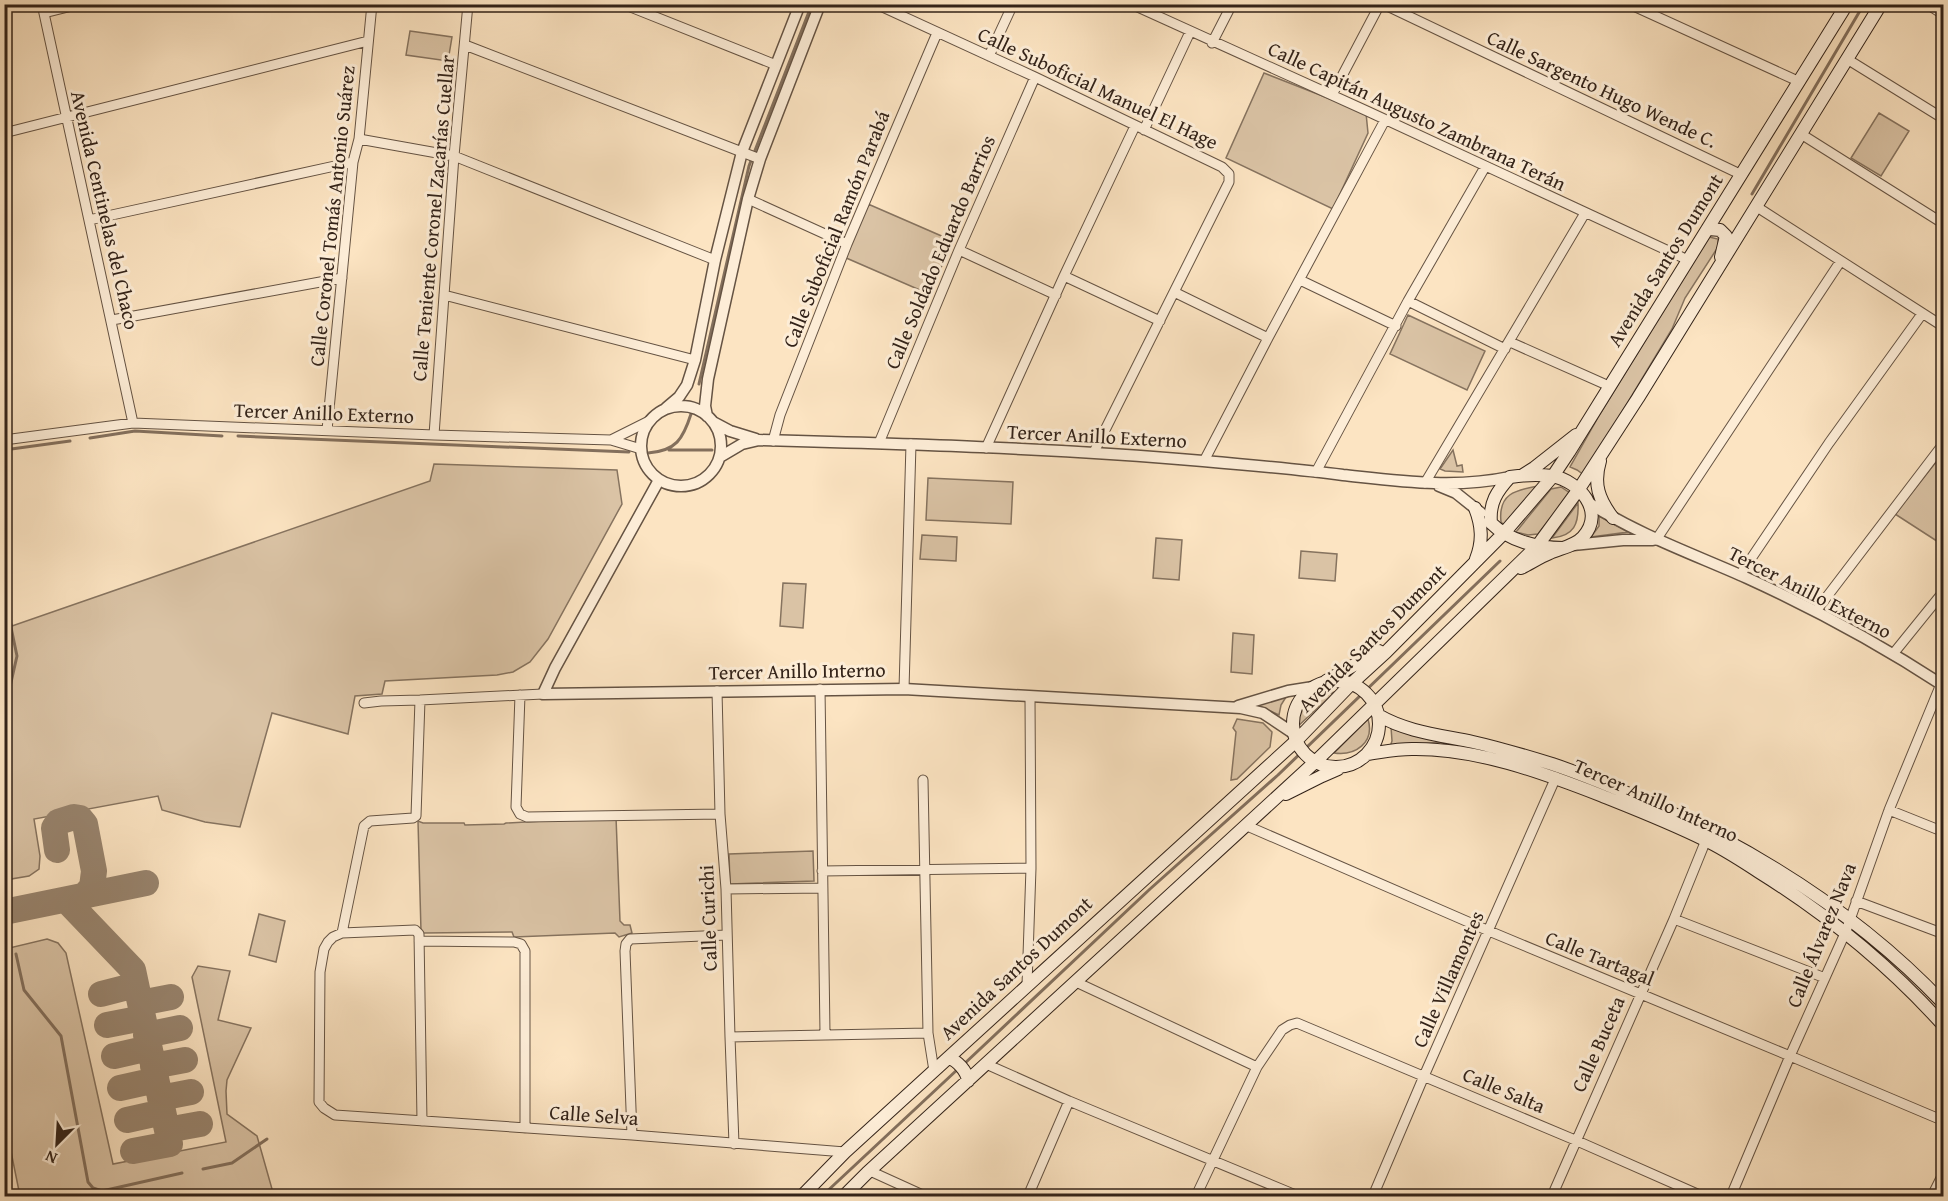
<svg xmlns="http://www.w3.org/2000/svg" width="1948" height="1201" font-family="'Gentium Book Plus',serif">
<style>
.green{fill:#dac3a5;stroke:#86735f;stroke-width:1.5}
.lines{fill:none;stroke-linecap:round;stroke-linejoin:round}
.stream{stroke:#836f5c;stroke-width:3}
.taxiway{stroke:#98846e;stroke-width:26}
.minor-casing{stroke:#655343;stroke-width:11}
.tertiary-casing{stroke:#655343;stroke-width:13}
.secondary-casing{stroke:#332319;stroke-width:14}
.minor{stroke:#fdedd7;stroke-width:9}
.tertiary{stroke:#fdedd7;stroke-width:10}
.secondary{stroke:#fdedd7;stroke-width:12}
.labels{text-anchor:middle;stroke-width:6;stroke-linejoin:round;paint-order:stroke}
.street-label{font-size:20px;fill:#332319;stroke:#fdedd7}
</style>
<rect width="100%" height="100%" fill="#fce4c2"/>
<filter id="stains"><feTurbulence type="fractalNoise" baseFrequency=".00333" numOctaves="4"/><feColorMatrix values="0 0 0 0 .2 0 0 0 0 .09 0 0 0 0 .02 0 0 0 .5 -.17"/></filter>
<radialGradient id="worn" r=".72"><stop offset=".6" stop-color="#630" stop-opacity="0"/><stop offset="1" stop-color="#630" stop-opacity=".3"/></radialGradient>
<path class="green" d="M 410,31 L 452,37 L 448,61 L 406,55 Z
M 1264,73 L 1366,113 L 1368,133 L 1333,209 L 1226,158 Z
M 1879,113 L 1909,131 L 1881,176 L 1851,158 Z
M 868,204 L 953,241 L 929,294 L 844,257 Z
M 1709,237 L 1718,239 L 1718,247 L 1685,298 L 1672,329 L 1584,475 L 1577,470 L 1570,467 L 1600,414 Z
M 1408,315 L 1485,351 L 1467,390 L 1390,354 Z
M 1453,450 L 1457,466 L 1462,465 L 1463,472 L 1445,471 L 1440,469 Z
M 1936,462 L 1943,466 L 1943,545 L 1895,514 Z
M 434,464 L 617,470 L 622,504 L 548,639 L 530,662 L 513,672 L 497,675 L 385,681 L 382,694 L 355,696 L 348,734 L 272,713 L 240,827 L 205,822 L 162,810 L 158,796 L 34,819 L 40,856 L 39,869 L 29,876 L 5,880 L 5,594 L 12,626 L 430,481 Z
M 928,478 L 1013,482 L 1011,524 L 926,520 Z
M 1538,486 L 1504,525 L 1501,522 C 1498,494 1515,490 1538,486 Z
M 1561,487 L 1570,493 L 1538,534 L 1528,535 L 1516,532 L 1551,489 Z
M 1578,503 C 1579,524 1574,536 1552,538 Z
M 1599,516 L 1628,532 L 1591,537 L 1599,526 Z
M 922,535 L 957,537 L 956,561 L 920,559 Z
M 1156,538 L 1182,540 L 1179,580 L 1153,578 Z
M 1301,551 L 1337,554 L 1335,581 L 1299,578 Z
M 783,583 L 806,584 L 803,628 L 780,626 Z
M 1233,633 L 1254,635 L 1252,674 L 1231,672 Z
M 1335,692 L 1296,728 C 1297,702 1312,694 1335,692 Z
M 1286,697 L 1281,705 L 1279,715 L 1262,707 L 1253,706 Z
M 1237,719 L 1263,723 L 1272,732 L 1270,747 L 1237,779 L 1231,780 L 1236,732 L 1233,728 Z
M 1368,719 C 1375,743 1355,756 1334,753 Z
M 1391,727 L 1441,742 L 1390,747 L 1392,741 Z
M 616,817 L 620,921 L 624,925 L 630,925 L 632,933 L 619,937 L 615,933 L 514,937 L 512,932 L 424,933 L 421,931 L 418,821 L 423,823 L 464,823 L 465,825 L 504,824 L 506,823 Z
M 813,851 L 814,881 L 730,884 L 729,854 Z
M 259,914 L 285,921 L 276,962 L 249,955 Z
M 47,939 L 58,943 L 66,953 L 113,1164 L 226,1142 L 192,977 L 198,966 L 230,971 L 218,1020 L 251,1028 L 227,1080 L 226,1091 L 227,1114 L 257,1136 L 274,1196 L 20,1196 L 5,1122 L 5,949 Z"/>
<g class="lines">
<path class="stream" d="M 1752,194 L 1864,4
M 699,384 L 749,166 L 812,4
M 238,436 L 629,452
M 90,438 L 135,431 L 222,436
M 4,450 L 70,441
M 669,450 L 712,450
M 648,453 C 676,451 683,439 691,414
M 4,594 L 17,656 L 4,713
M 16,954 L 24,990 L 61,1036 L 88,1182 L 93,1188 L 102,1191 L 182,1173
M 963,1065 L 1150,889 L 1278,775 L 1500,561
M 203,1169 L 232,1163 L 267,1139
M 822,1196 L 958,1069"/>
<path class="taxiway" d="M 57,850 L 54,828 L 58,822 L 74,817 L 80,818 L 85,824 L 94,871 L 92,887 L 84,896
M 66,900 L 133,970 L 170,1144 L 133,1151
M 4,912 L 146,883
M 101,994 L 136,985
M 140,1003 L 171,997
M 107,1025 L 143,1018
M 146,1035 L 180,1028
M 114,1056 L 149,1048
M 153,1066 L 185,1060
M 120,1088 L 156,1080
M 160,1098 L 191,1092
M 127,1120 L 163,1112
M 167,1130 L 200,1124"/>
<g class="minor-casing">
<path id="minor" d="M 42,4 L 133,423
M 623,4 L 776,65
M 876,4 L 1035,77 L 1222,167 L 1229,174 L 1229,182 L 1094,452
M 1131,4 L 1367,111 L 1688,260
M 1383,4 L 1742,175
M 1629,4 L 1800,82
M 1927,4 L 1944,15
M 44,13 L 80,4
M 1212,43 L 1232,4
M 465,45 L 760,159
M 989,56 L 1013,4
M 1847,59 L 1944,119
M 1332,95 L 1380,4
M 1144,130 L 1190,32
M 4,133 L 368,41
M 1801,134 L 1944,224
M 359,139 L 454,156 L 715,260
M 748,199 L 847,244
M 1757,207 L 1944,327
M 89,220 L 353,162
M 959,250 L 1056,295
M 1064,276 L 1160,321
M 1300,280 L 1396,326
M 1174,292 L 1268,338
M 444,295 L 695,360
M 1408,301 L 1505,349
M 112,320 L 342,278
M 1510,342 L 1609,386
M 327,430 L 353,162 L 359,139 L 372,4
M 434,435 L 454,156 L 468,4
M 4,440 L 133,423 L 434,435 L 611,440 L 641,449
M 611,440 L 649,421
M 773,441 L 780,415 L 847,244 L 937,33
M 879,443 L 959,250 L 1035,77
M 986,448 L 1064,276 L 1135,126
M 1204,461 L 1268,338 L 1385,120
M 1316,472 L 1408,301 L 1485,167
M 1425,483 L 1585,213
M 1656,540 L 1840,262
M 1740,575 L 1829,443 L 1922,314
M 1816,611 L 1944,443
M 1893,654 L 1944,591
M 820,689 L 825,1033
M 904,689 L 911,444
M 717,691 L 720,814 L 726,889 L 730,1037 L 734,1144
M 520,695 L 516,807 L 520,814 L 527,817 L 720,814
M 364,703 L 381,701 L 420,700 L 543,694
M 923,780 L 928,1033 L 934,1071
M 1889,810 L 1944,832
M 1245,825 L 1489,931 L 1790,1056 L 1944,1121
M 822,871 L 1031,868
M 726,889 L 823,888
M 1856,901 L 1944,934
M 1674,919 L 1825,978
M 342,933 L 364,826 L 370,821 L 413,818 L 416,816 L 420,700
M 419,941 L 514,942 L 521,944 L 525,951 L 525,1128
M 1076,982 L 1257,1067
M 1027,985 L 1031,868 L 1030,698
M 730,1037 L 928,1033
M 986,1064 L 1069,1101 L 1298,1196
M 422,1121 L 419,934 L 415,930 L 342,933 L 333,937 L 328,942 L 324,949 L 320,972 L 319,1102 L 324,1108 L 335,1115 L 632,1135 L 845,1152
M 632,1135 L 625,951 L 626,944 L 630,939 L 727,935
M 870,1171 L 925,1196
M 1028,1196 L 1069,1101
M 1196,1196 L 1257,1067 L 1282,1030 L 1290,1025 L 1297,1023 L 1575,1140 L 1702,1196
M 1373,1196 L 1424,1076 L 1556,777
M 1552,1196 L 1674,919 L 1706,840
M 1731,1196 L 1790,1056 L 1846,931 L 1889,810 L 1941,684
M 1932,1196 L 1944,1172"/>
</g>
<g class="tertiary-casing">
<path id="tertiary" d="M641 446a40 40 0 1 1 80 0a40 40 0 1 1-80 0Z
M 666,408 L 679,397 L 687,385 L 695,360 L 715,260 L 742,152 L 800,4
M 707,416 L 705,406 L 708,379 L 748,199 L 760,159 L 820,4
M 713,422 L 730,431 L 756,439
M 720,457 L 742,444 L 759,440 C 907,444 1055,448 1203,461 C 1250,465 1297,469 1343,475 C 1399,481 1454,489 1510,477
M 659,480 L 555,668 L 543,694 L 904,689 L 1241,708 L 1263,713 L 1293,733
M 1439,486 L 1456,493 L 1481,513
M 1589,503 C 1639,535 1693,554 1747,578 C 1815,609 1881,645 1944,686
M 1573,545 L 1623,540 L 1653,540
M 1238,706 L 1288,691 L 1313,687"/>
</g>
<g class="secondary-casing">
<path id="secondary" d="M 1709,229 L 1720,230 L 1726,236 L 1721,257
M 1600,461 C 1593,484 1599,500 1613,518
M 1523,475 L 1534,468 L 1576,435
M 1475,508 C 1482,526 1483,541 1476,559
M 1521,568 C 1531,563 1540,557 1550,553 C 1561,548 1575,546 1583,537 C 1606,511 1579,481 1552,476 C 1538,474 1523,475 1510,477 C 1497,491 1489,503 1491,523 C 1509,541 1538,548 1563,548
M 1326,681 L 1379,651
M1293 724a43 43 0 1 1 86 0a43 43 0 1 1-86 0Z
M 1378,715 C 1407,732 1440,735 1473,742 C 1500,748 1526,756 1552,764 C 1588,776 1623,791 1657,806 C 1764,855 1863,918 1944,1004
M 1367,754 C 1382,752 1396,749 1412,749 C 1476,748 1541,772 1600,795 C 1635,809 1671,823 1705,840 C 1724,849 1742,861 1759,872 C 1828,915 1889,965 1944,1026
M 1286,794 L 1322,776 L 1338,769
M 948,1058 C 957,1060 967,1071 968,1081
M 802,1196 L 845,1152 L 948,1058 L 1296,741 L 1351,684 L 1386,652 L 1504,533 L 1553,476 L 1569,452 L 1847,4
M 844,1196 L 867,1173 L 1315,762 L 1538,545 L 1579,489 L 1638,398 L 1881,4"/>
</g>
<use href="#minor" class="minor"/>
<use href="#tertiary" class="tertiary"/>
<use href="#secondary" class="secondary"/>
</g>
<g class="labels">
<g class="street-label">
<text transform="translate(1098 88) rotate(25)" y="7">Calle Suboficial Manuel El Hage</text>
<text transform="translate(1602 89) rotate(25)" y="7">Calle Sargento Hugo Wende C.</text>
<text transform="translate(1417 116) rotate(25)" y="7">Calle Capitán Augusto Zambrana Terán</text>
<text transform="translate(105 210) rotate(77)" y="7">Avenida Centinelas del Chaco</text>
<text transform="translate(332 216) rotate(-84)" y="7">Calle Coronel Tomás Antonio Suárez</text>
<text transform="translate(433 218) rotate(-85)" y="7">Calle Teniente Coronel Zacarías Cuellar</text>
<text transform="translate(836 229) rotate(-68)" y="7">Calle Suboficial Ramón Parabá</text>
<text transform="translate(940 252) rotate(-67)" y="7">Calle Soldado Eduardo Barrios</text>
<text transform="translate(1665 260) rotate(-58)" y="7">Avenida Santos Dumont</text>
<text transform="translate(324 413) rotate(2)" y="7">Tercer Anillo Externo</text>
<text transform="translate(1097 436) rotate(3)" y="7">Tercer Anillo Externo</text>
<text transform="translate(1810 592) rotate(27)" y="7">Tercer Anillo Externo</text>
<text transform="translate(1372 638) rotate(-45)" y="7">Avenida Santos Dumont</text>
<text transform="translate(797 671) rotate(-1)" y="7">Tercer Anillo Interno</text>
<text transform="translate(1656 800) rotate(24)" y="7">Tercer Anillo Interno</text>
<text transform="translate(708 918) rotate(-92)" y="7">Calle Curichi</text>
<text transform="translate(1821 935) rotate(-68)" y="7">Calle Álvarez Nava</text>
<text transform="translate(1600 958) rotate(22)" y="7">Calle Tartagal</text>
<text transform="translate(1016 968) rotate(-43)" y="7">Avenida Santos Dumont</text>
<text transform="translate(1448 979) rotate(-66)" y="7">Calle Villamontes</text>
<text transform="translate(1598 1044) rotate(-66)" y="7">Calle Buceta</text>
<text transform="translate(1504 1090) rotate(23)" y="7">Calle Salta</text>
<text transform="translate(594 1115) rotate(4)" y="7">Calle Selva</text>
</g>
</g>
<rect width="1948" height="1201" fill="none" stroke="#fce4c2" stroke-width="24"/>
<rect x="6" y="6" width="1936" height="1189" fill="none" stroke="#332319" stroke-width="3"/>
<rect x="12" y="12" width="1924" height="1177" fill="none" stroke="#332319" stroke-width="1.5"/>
<g transform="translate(57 1144) rotate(204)" stroke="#fdedd7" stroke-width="4.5" paint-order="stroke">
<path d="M0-4.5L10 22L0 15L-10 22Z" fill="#332319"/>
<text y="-9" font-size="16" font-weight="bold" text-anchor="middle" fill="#332319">N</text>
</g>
<rect width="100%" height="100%" filter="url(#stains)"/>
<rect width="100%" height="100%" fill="url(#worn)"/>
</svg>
